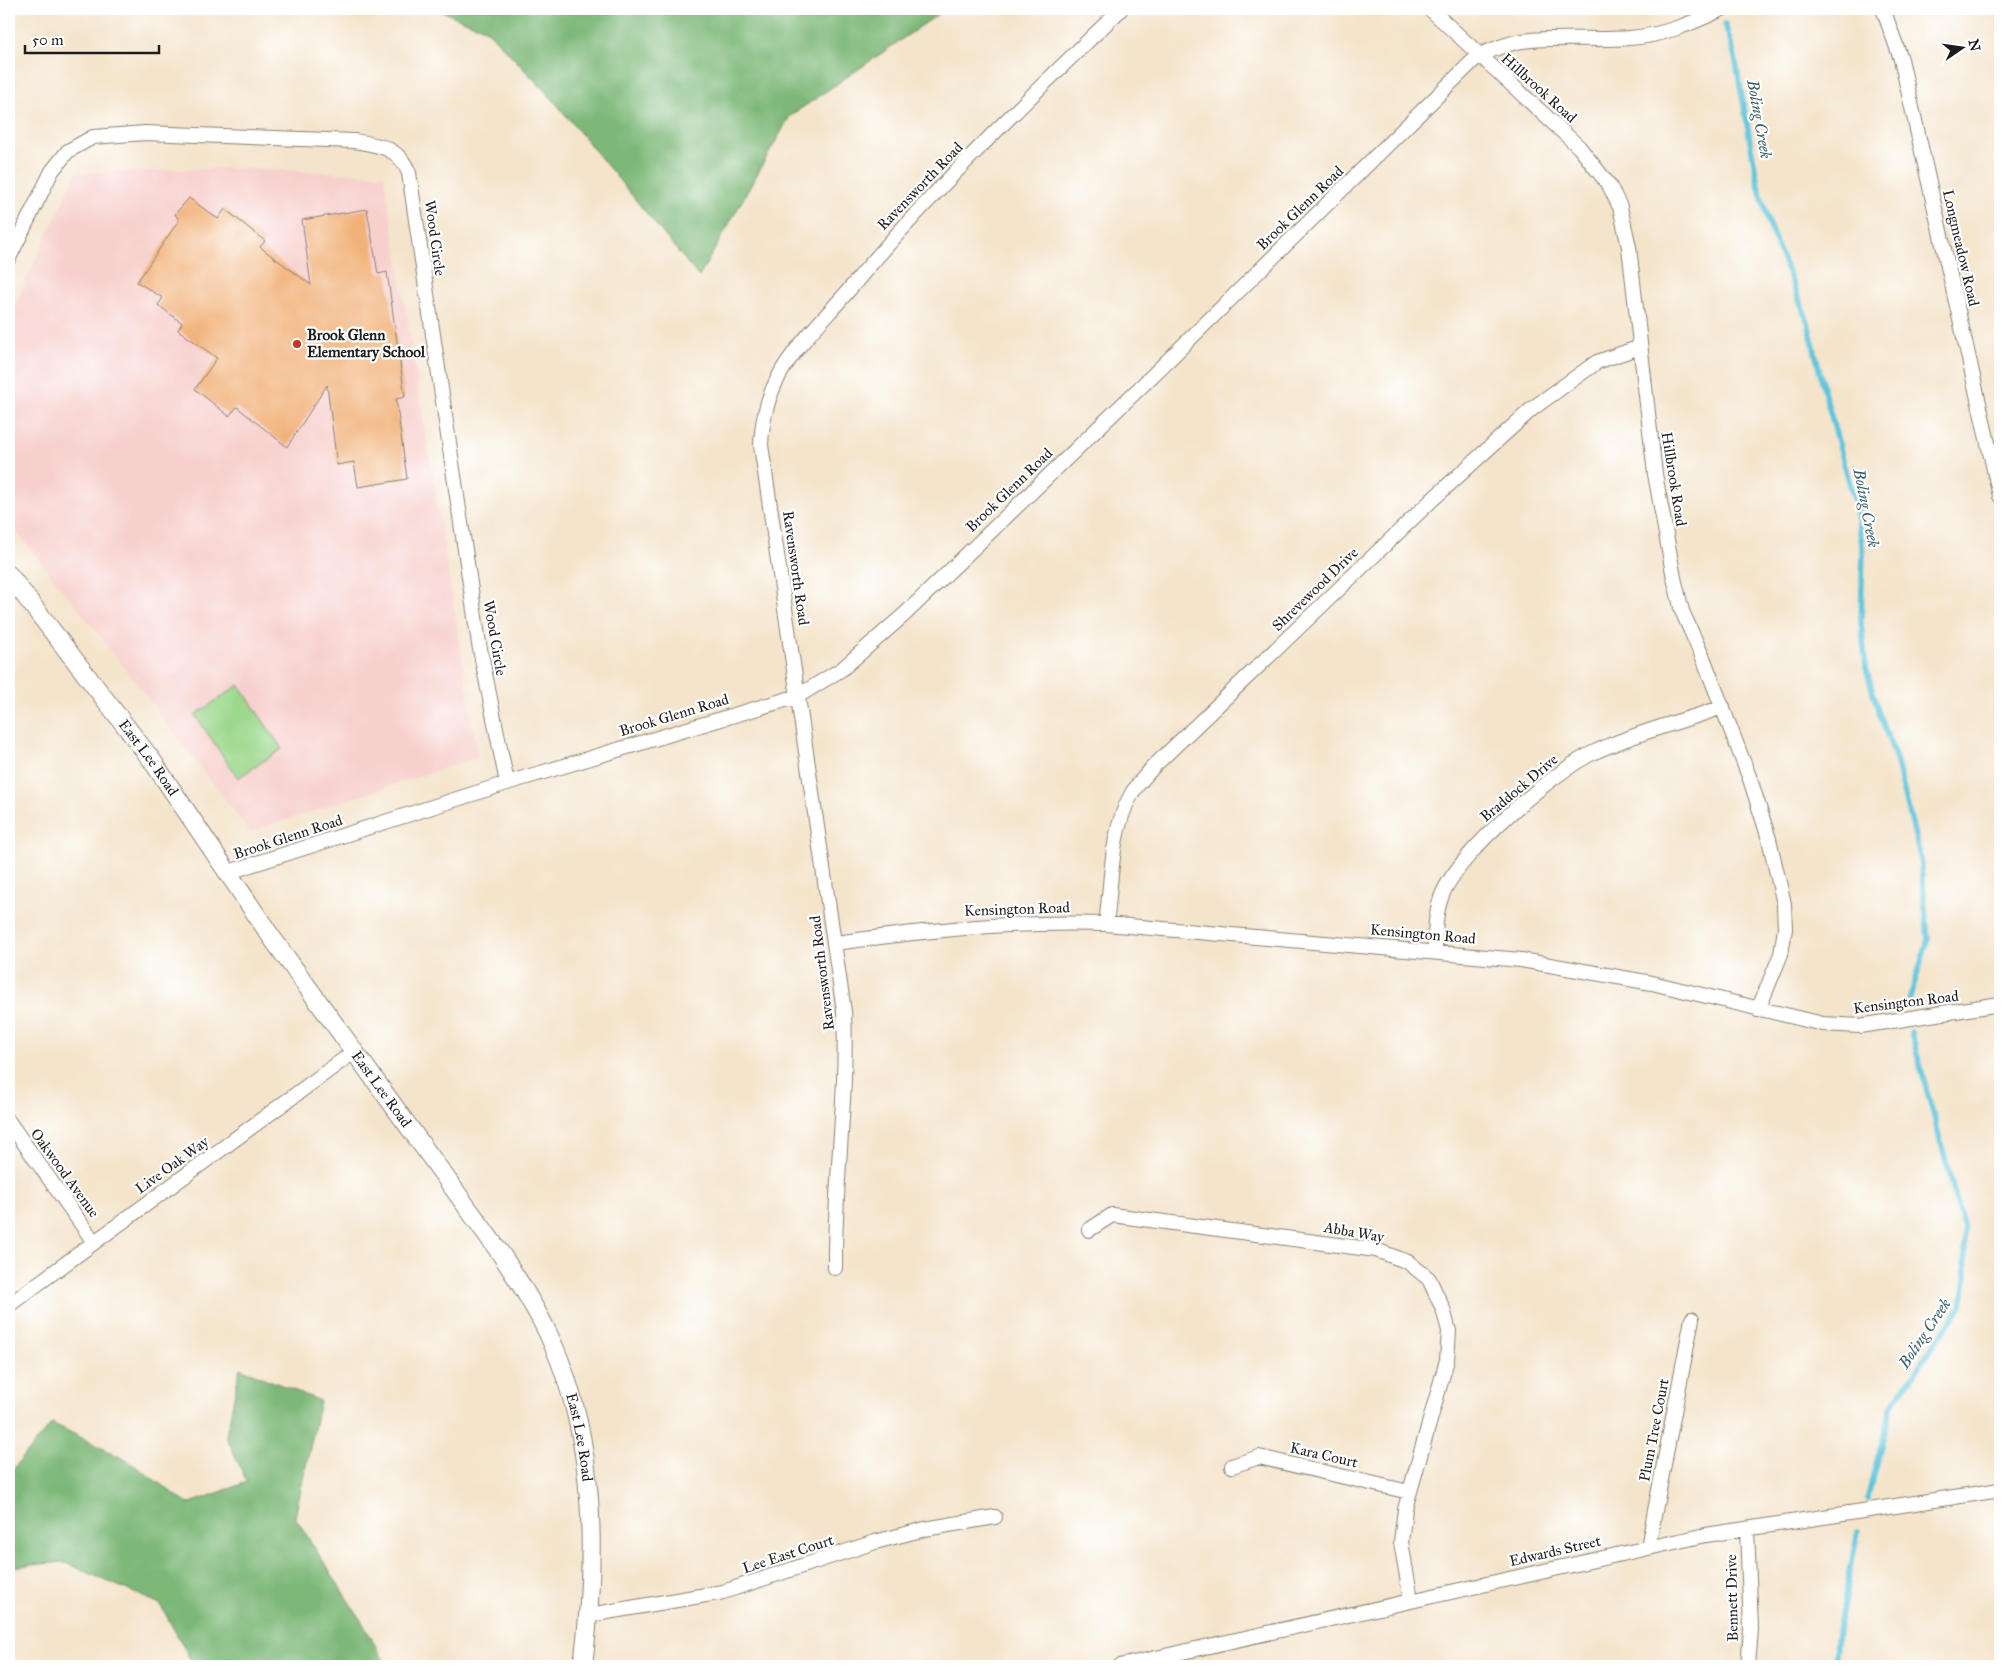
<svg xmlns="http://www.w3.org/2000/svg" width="2009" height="1675" font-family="'IM FELL Great Primer',serif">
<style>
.built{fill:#f7d0cd}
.green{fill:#9cd88d;stroke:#5c7a54}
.forest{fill:#7db878;stroke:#4c6a4a}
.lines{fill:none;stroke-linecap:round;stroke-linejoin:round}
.stream{stroke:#5fc5dc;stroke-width:5.5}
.building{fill:#f2b178}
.minor-casing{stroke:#888074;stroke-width:16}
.tertiary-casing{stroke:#888074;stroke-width:20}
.minor{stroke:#fff;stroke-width:14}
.tertiary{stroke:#fff;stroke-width:18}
.poi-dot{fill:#c8321e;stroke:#fff;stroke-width:2}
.labels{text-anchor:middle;stroke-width:4.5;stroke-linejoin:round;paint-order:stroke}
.street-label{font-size:15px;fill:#1c1c1c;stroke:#fff}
.poi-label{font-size:15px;font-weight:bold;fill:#1c1c1c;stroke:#fff;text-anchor:start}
.water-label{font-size:16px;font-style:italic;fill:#376069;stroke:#fff}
</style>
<rect width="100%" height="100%" fill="#fff"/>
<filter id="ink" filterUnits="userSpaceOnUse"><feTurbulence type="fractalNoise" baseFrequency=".02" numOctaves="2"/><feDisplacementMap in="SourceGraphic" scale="10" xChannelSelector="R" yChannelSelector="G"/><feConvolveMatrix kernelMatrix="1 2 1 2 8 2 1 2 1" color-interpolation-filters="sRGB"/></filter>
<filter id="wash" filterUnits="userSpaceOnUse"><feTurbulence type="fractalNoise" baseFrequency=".0096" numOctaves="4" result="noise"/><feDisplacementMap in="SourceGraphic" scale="20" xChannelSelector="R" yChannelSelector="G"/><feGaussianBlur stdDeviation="1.12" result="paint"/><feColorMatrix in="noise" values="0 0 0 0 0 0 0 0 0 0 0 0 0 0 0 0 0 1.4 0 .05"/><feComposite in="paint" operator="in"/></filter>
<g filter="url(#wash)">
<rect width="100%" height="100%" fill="#f4e4cb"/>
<path class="built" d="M 241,168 L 384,175 L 478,757 L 250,832 L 96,631 L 9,523 L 9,318 L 76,173 Z"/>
<path class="green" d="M 239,685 L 282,749 L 238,778 L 195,715 Z"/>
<path class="forest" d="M 436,9 L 946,9 L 790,116 L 699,277 L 554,101 L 487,30 Z
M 240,1368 L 320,1401 L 295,1517 L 362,1622 L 387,1666 L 194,1666 L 160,1604 L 63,1562 L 9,1567 L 9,1474 L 52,1423 L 128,1461 L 188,1504 L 247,1482 L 226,1436 Z"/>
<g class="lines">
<path class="stream" d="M 1725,24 L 1735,57 L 1758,185 L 1771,230 L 1808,322 L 1824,390 L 1855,503 L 1863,550 L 1861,622 L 1866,668 L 1878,710 L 1896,759 L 1920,856 L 1928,939 L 1908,1004
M 1867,1499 L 1892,1404 L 1962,1305 L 1966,1278 L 1964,1228 L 1911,1032
M 1835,1666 L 1838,1632 L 1858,1531"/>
</g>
<g id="blocks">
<path class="building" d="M 189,198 L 218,219 L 225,209 L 265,241 L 260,247 L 311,285 L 302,220 L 367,209 L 378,274 L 387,272 L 405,397 L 396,399 L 407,479 L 358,487 L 354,462 L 337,465 L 327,385 L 287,447 L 237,407 L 229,416 L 195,389 L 217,358 L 178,330 L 182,323 L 158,305 L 163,298 L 137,282 L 179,220 L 175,214 Z"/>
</g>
</g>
<g filter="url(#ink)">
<use href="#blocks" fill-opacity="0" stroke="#888074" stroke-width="1"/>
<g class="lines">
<g class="minor-casing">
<path id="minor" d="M 1430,9 L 1579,147 L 1609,185 L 1620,207 L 1629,247 L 1655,474 L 1674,578 L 1682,611 L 1704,660 L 1750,779 L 1769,839 L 1784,904 L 1785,929 L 1781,954 L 1758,1010
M 1883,9 L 1901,59 L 2000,496
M 9,258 L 52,171 L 68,151 L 93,137 L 145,133 L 354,141 C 379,145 399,147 409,173 L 479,644 L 507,783
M 229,872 L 507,783 L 798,696 L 842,669 L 905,614 L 1150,378 L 1479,55 C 1493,50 1507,43 1522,41 C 1558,36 1593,41 1629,38 C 1662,36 1693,23 1722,9
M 1106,924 C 1112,881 1110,833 1131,795 C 1136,785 1146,776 1153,767 L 1434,498 L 1533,408 L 1597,362 L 1640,347
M 836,943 C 928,930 1013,921 1106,924 L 1521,960 L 1652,983 L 1823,1024 L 1860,1026 L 2000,1004
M 1435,951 C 1435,933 1435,915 1441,898 C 1455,855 1555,769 1597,751 C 1635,733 1683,721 1723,707
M 9,1122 L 94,1242
M 1089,1230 L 1112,1215 L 1376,1250 L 1408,1262 L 1429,1279 L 1443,1309 L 1449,1331 L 1447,1360 L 1405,1509 L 1401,1542 L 1411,1600
M 835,1268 C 834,1182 848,1097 844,1011 L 761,445 C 762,420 767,398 779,376 C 795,346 826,317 848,291 C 932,190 1027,100 1121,9
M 9,1305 L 355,1051
M 1232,1466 L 1259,1457 L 1409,1492
M 1747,1529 L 1751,1629 L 1748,1666
M 1648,1547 L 1692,1319
M 590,1615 L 723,1592 L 875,1542 L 925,1529 L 995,1517
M 1120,1666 L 1706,1535 L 2000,1490"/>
</g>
<g class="tertiary-casing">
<g id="tertiary">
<path id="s1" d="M 9,575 L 151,759 L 272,938 L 501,1254 C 520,1283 538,1311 552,1342 C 597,1442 596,1560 583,1666"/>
</g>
</g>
<use href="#minor" class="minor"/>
<use href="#tertiary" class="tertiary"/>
</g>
</g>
<circle class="poi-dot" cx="297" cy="344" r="5"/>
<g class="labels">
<g class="street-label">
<text transform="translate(1539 88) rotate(42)" y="5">Hillbrook Road</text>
<text transform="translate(920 186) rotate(-46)" y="5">Ravensworth Road</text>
<text transform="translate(1300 208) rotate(-44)" y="5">Brook Glenn Road</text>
<text transform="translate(435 238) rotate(82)" y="5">Wood Circle</text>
<text transform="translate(1961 248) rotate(77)" y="5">Longmeadow Road</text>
<text transform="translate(1674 479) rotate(81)" y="5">Hillbrook Road</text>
<text transform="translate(1009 490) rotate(-44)" y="5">Brook Glenn Road</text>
<text transform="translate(796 568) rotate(82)" y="5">Ravensworth Road</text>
<text transform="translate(1315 589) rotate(-44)" y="5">Shrevewood Drive</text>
<text transform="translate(495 638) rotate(80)" y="5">Wood Circle</text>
<text transform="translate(674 715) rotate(-17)" y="5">Brook Glenn Road</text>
<text dy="5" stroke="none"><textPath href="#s1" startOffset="230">East Lee Road</textPath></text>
<text transform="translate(1519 788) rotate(-40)" y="5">Braddock Drive</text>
<text transform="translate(288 837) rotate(-18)" y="5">Brook Glenn Road</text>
<text transform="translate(1017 909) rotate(-2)" y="5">Kensington Road</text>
<text transform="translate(1423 934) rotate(5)" y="5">Kensington Road</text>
<text transform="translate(822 973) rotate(-97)" y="5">Ravensworth Road</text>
<text transform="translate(1906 1002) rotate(-7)" y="5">Kensington Road</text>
<text dy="5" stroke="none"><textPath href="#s1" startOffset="635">East Lee Road</textPath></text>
<text transform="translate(172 1165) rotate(-36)" y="5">Live Oak Way</text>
<text transform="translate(65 1173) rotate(54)" y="5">Oakwood Avenue</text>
<text transform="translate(1354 1232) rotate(10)" y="5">Abba Way</text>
<text transform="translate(1654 1430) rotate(-79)" y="5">Plum Tree Court</text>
<text dy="5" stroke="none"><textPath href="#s1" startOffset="1040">East Lee Road</textPath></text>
<text transform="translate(1324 1455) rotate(13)" y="5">Kara Court</text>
<text transform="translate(1555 1551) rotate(-13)" y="5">Edwards Street</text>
<text transform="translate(788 1554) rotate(-18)" y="5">Lee East Court</text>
<text transform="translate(1732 1598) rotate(-91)" y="5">Bennett Drive</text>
</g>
<g class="poi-label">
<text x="307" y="340">Brook Glenn<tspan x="307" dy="17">Elementary School</tspan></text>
</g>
<g class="water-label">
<text transform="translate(1760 119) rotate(80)" y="6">Boling Creek</text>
<text transform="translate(1867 508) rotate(79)" y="6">Boling Creek</text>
<text transform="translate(1924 1333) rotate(-56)" y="6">Boling Creek</text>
</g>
</g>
<rect width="2009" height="1675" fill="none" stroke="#fff" stroke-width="30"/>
<g transform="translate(1962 48) rotate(77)" stroke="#ffffff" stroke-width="4" paint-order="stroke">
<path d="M0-4L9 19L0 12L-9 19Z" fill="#1c1c1c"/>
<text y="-8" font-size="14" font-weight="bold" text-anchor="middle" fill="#1c1c1c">N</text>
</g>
<path d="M25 45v8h134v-8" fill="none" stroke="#1c1c1c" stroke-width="2.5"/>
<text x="32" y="45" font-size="15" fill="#1c1c1c" stroke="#ffffff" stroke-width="4" paint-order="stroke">50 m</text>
</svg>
